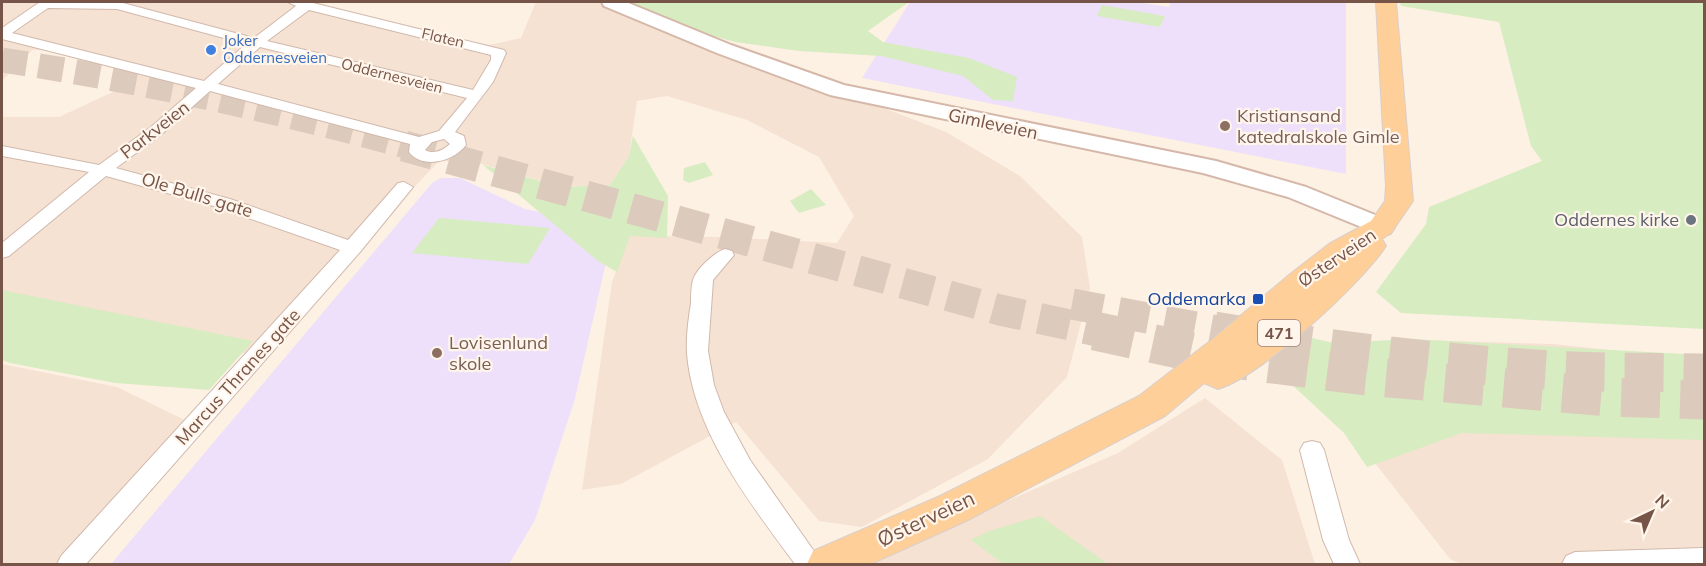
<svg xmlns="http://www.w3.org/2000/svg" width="1706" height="566" font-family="Mulish,sans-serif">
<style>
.residential{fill:#f5e2d2}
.education{fill:#eee0fa}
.green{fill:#d7ecc1}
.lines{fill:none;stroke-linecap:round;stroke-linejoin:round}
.highway-tunnel-far2{stroke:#dccabd;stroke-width:25;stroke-dasharray:25 12;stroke-linecap:butt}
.highway-tunnel-far1{stroke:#dccabd;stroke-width:31;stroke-dasharray:31 16;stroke-linecap:butt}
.highway-tunnel{stroke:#dccabd;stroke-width:39;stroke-dasharray:39 20;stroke-linecap:butt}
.street-casing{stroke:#d1b9ac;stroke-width:2}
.secondary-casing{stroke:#d5b8a9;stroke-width:4}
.primary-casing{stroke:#d9cfcc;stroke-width:2}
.street{fill:#fff;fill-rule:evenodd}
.secondary{fill:#fff;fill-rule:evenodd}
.primary{fill:#ffcf99;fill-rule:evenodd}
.shop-dot{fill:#3f7fe0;stroke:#fff5eb;stroke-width:2}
.education-dot{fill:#8d6e63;stroke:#fff5eb;stroke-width:2}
.worship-dot{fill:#6b7280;stroke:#fff5eb;stroke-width:2}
.transit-dot{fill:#1a4fb4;stroke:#fff5eb;stroke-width:2}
.labels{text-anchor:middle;stroke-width:4.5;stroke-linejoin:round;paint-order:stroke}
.far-street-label{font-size:15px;fill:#775448;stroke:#fff5eb}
.far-shop-label{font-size:15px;fill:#366cbe;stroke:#fff5eb;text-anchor:start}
.shield{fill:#fff5eb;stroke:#a08479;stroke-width:1.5}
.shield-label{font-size:16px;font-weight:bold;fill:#775448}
.education-label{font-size:18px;fill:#785e54;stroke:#fff5eb;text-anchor:start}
.street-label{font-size:18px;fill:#775448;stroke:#fff5eb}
.worship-label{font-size:18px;fill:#5b616d;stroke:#fff5eb;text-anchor:end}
.transit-label{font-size:18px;fill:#164399;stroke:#fff5eb;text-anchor:end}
.near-street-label{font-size:21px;fill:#775448;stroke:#fff5eb}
</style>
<rect width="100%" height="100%" fill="#fdf1e4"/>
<path class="residential" d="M 2,2 L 317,2 L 351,16 L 417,32 L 489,45 L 521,38 L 536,2 L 608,2 L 946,132 L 1020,176 L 1082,237 L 1090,288 L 1067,377 L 988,459 L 862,527 L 819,521 L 736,422 L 621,484 L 582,490 L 612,282 L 630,236 L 721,237 L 837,243 L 854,216 L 819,157 L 747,120 L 667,96 L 637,101 L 629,156 L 610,185 L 561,187 L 475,162 L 439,161 L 350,255 L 280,337 L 244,353 L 2,294 L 2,117 L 59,117 L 130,84 L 127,70 L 69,50 L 32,50 L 2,81 Z
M 1417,340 L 1553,344 L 1704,360 L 1704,564 L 1461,564 L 1450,559 L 1353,435 L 1289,345 Z
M 2,364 L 117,387 L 195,425 L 88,551 L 74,564 L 2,564 Z
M 1205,398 L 1282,460 L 1315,564 L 875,564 L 993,507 L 1118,453 Z"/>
<path class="education" d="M 910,2 L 1137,2 L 1169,7 L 1170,2 L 1346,2 L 1346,174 L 862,78 Z
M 441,178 L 460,178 L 525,209 L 614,227 L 575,399 L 535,520 L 509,564 L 111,564 L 432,183 Z"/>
<path class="green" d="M 608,2 L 909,2 L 868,31 L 883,42 L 969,58 L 1017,77 L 1013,101 L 993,100 L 963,76 L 881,56 L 799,51 L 735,42 L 653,19 Z
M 1400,2 L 1704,2 L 1704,329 L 1401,313 L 1376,292 L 1426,224 L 1429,207 L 1542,161 L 1531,146 L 1499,22 L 1401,6 Z
M 1102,5 L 1165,16 L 1160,27 L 1097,16 Z
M 633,136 L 668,196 L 667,238 L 630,236 L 617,272 L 598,261 L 483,165 L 561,187 L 610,185 L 629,156 Z
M 705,162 L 713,175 L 689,183 L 683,180 L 684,168 Z
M 811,189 L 826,205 L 799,213 L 790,201 Z
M 439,218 L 440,218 L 550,228 L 528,264 L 412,253 Z
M 2,290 L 253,341 L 209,390 L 115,383 L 10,363 L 2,360 Z
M 1312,338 L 1334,343 L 1411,339 L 1704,355 L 1704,440 L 1462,433 L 1367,467 L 1344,433 L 1275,369 Z
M 1040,516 L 1108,564 L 1003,564 L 971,540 L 989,531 Z"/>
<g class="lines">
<path class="highway-tunnel-far2" d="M 2,60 C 140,81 275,110 409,147"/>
<path class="highway-tunnel-far1" d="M 404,146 L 1000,310 L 1102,332
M 1072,304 L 1223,332"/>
<path class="highway-tunnel" d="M 1095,331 L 1210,356 L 1366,376 L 1608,397 L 1704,400
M 1214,331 C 1321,349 1428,362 1535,369 C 1592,373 1648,372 1704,373"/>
<g class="street-casing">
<path id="street" d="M 40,2 L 119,2 L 254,38 L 296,6 L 288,2 L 309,2 L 504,50 L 506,53 L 493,82 L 455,132 L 464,136 L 466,145 C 454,161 423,170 409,152 L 410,144 L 210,91 L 163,133 L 116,168 L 230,199 L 348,240 L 398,183 L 404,182 L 413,187 L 360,252 L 86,564 L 57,564 L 61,556 L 340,250 L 217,207 L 106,176 L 9,256 L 2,258 L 2,243 L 89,172 L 2,156 L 2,146 L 99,165 L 151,127 L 196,88 L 2,39 L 2,28 ZM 48,8 L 117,9 L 246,44 L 204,81 L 12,33 ZM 309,10 L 491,55 L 491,60 L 473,90 L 267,41 ZM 260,47 L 467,98 L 439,131 L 419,137 L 218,84 ZM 444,139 L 450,144 C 443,150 434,155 425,150 L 432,142 Z
M 725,249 L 732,251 L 734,255 L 713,280 L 708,351 L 714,385 L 724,412 L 750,460 L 823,564 L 795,564 C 752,506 698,437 688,363 C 685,343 688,322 691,303 C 691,296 691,287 693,280 C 696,269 715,252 725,249 Z
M 1312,441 L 1320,443 L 1324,450 L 1349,540 L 1360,564 L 1334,564 L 1323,540 L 1300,450 L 1304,443 Z
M 1704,548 L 1704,564 L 1562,564 L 1566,556 L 1575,552 Z"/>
</g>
<g class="secondary-casing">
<path id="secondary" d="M 602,2 L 626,2 L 731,45 L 844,85 L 1216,161 L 1306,187 L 1390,221 L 1394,227 L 1390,233 L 1381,235 L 1288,197 L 1203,173 L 830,95 L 717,53 L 604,6 Z"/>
</g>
<g class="primary-casing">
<path id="primary" d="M 1376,2 L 1396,2 L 1413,201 L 1391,233 L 1382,239 L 1386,246 C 1361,284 1261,376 1218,389 L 1204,383 L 1165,416 L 968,520 L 871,564 L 807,564 L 813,551 L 940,496 L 1139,396 L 1214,338 L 1289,275 L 1329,244 L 1371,221 L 1385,201 L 1386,186 Z"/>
</g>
<use href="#street" class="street"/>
<use href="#secondary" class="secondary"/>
<use href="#primary" class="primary"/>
</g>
<circle class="shop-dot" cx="211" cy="50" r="6"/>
<g class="education-dot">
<circle cx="1225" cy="126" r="6"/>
<circle cx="437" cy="353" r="6"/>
</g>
<circle class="worship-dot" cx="1691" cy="220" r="6"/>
<rect class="transit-dot" x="1252" y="293" width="12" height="12" rx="3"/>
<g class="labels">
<g class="far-street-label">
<text transform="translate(443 38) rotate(13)" y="5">Flaten</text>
<text transform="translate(392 76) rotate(14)" y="5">Oddernesveien</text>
</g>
<g class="far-shop-label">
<text x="223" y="46">Joker<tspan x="223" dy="17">Oddernesveien</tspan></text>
</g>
<rect class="shield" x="1258" y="320" width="42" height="26" rx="4.5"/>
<g class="shield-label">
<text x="1279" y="339">471</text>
</g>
<g class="education-label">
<text x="1237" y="122">Kristiansand<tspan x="1237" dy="21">katedralskole Gimle</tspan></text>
<text x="449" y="349">Lovisenlund<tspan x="449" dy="21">skole</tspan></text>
</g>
<g class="street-label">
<text transform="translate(993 124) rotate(12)" y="6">Gimleveien</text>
<text transform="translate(155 130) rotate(-38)" y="6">Parkveien</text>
<text transform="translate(197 195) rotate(17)" y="6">Ole Bulls gate</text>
<text transform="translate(1337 258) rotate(-34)" y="6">Østerveien</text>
<text transform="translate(238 377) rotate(-48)" y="6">Marcus Thranes gate</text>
</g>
<g class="worship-label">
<text x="1679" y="226">Oddernes kirke</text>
</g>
<g class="transit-label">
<text x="1246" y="305">Oddemarka</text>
</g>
<g class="near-street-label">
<text transform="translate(926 519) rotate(-25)" y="7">Østerveien</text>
</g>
</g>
<rect width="1706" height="566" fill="none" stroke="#775448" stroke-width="6"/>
<g transform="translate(1652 512) rotate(44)" stroke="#fff5eb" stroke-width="4.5" paint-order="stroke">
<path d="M0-4.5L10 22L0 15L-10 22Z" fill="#775448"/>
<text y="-9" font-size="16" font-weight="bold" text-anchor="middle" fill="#775448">N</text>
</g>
</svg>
